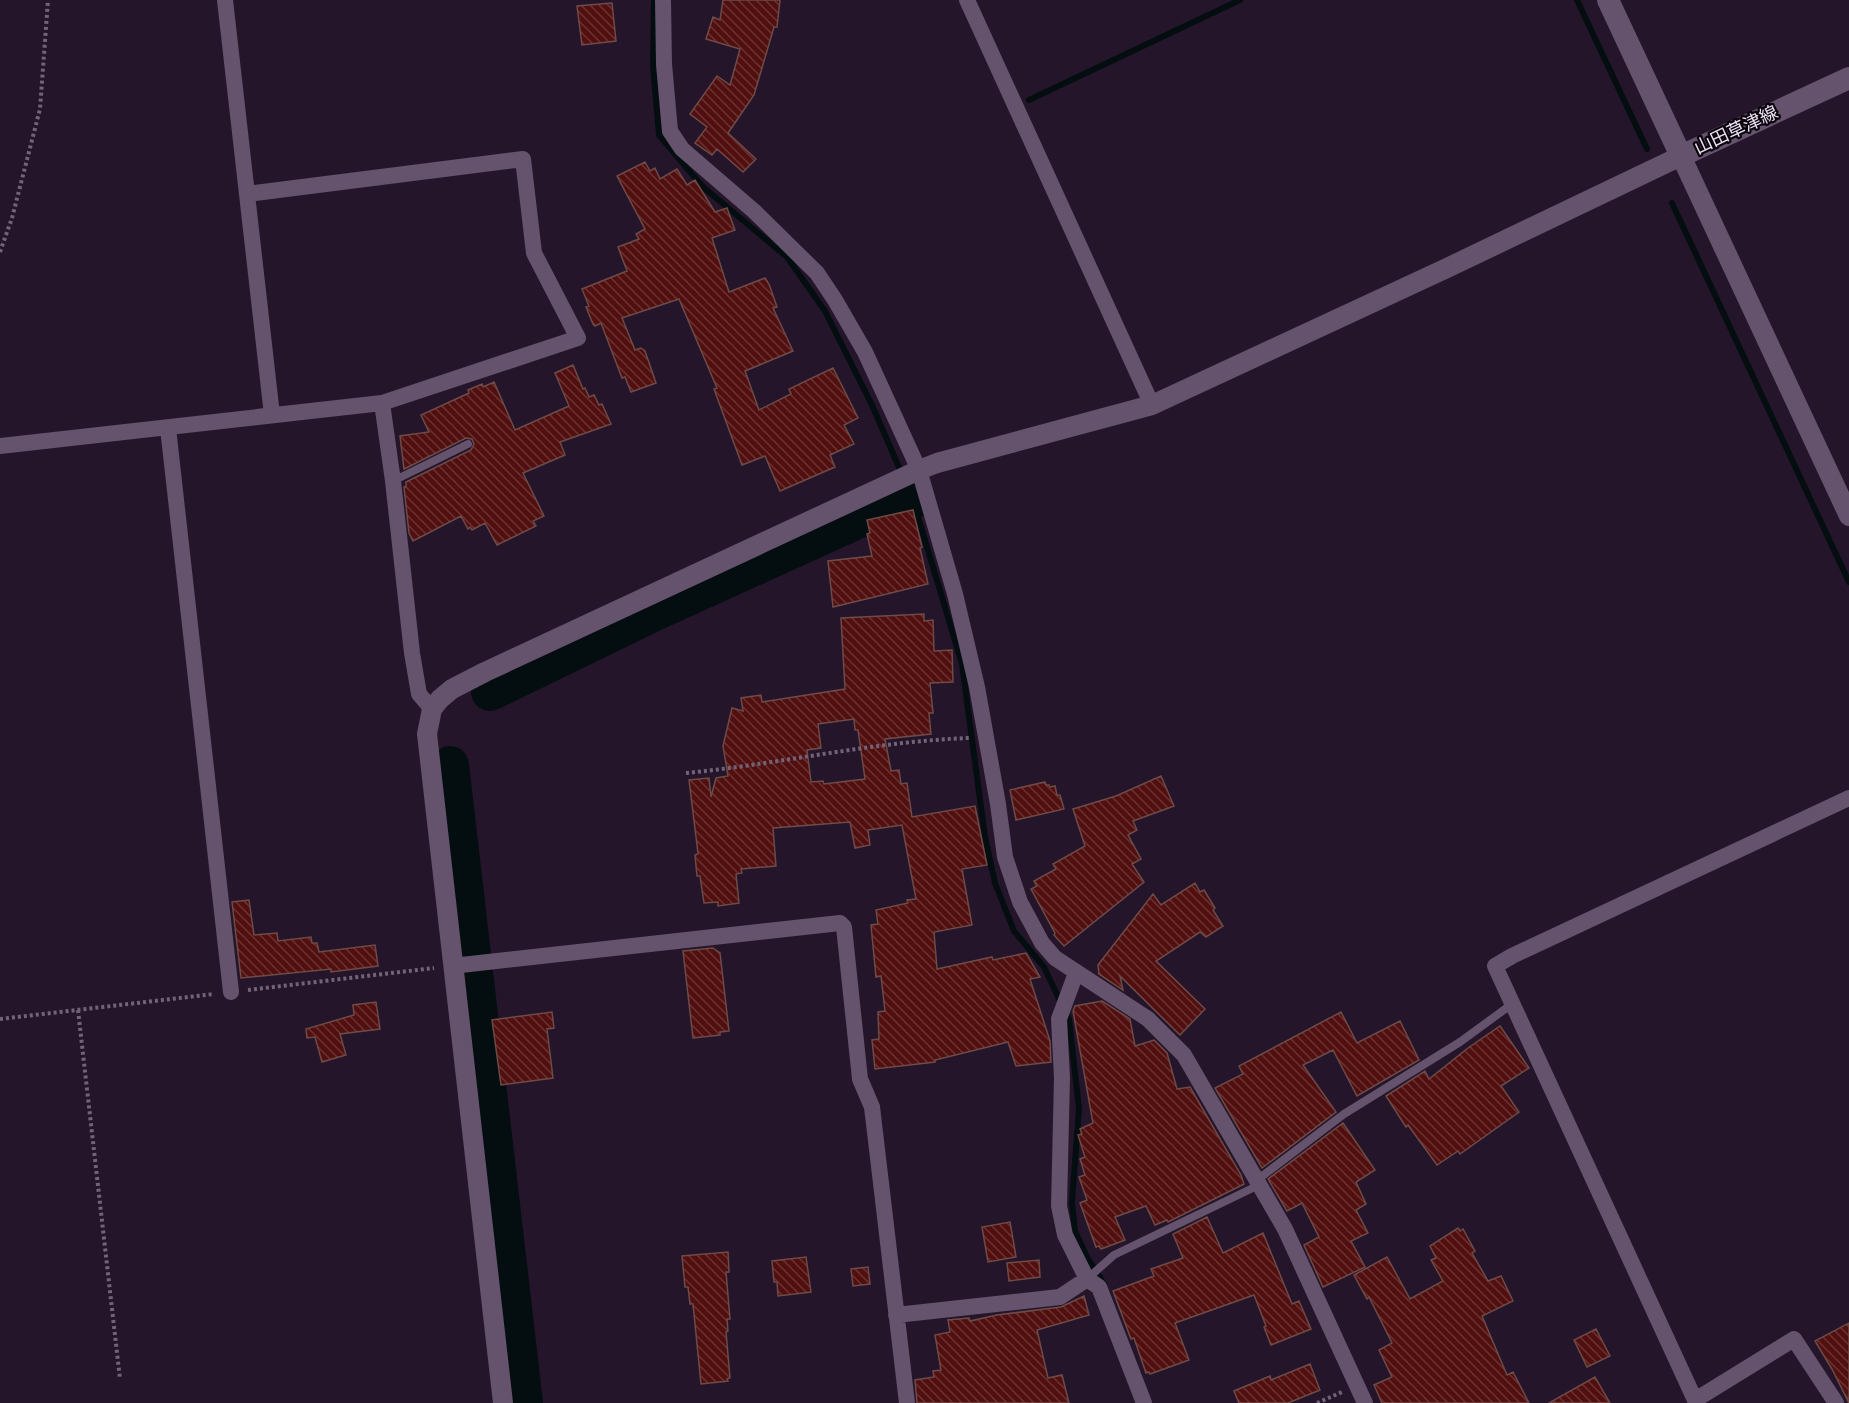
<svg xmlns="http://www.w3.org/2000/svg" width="1849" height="1403" font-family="'Public Sans','Noto Sans JP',sans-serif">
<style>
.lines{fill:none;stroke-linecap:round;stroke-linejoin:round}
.stream{stroke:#040e11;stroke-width:6}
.river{stroke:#040e11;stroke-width:38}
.building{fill:url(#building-back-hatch);stroke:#6e4b47;stroke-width:1.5;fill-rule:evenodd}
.path{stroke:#726478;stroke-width:4;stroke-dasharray:3 3;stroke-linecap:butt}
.service{stroke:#65526c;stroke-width:8}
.minor{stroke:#65526c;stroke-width:16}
.tertiary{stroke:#65526c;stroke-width:20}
.secondary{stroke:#65526c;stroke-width:22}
.labels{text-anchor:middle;stroke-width:4.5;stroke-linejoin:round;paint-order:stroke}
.street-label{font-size:18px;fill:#ede2f2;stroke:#0a040d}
</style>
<defs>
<pattern id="building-back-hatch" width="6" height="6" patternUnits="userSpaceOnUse" patternTransform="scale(1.5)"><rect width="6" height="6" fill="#51100f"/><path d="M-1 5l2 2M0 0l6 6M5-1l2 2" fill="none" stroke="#6a3232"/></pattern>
</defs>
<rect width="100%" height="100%" fill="#25152b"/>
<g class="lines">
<path class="stream" d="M 654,0 L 653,65 L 659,135 L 703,187 L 787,257 L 825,311 L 872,405 L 913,500 L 962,664 L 985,837 L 995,883 L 1014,931 L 1044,967 L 1061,1003
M 1577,0 L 1647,149
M 1029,100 L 1240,0
M 1672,203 L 1849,582
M 1065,1012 L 1069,1019 L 1079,1109 L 1072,1202 L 1075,1231 L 1087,1257 L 1104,1284"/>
<path class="river" d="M 490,692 L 657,611 L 899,501 L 913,500
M 450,765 L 524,1403"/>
</g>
<path class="building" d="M 723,0 L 780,0 L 777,27 L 774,27 L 754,95 L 728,133 L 756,159 L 743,172 L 717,149 L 712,155 L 695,143 L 707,127 L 690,114 L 717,76 L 730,85 L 740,49 L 706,39 L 713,17 L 720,20 Z
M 612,3 L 616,41 L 582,45 L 577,6 Z
M 645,162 L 650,171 L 655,168 L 660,179 L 677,169 L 687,185 L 695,180 L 715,212 L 727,208 L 735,230 L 712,238 L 729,292 L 765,278 L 769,284 L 777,307 L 773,308 L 793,351 L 745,371 L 759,410 L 791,394 L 789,389 L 833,368 L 858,418 L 844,425 L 854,444 L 830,455 L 835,467 L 780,491 L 765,456 L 742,465 L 714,389 L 717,388 L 679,299 L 622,318 L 635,350 L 641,348 L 645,351 L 656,383 L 631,392 L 625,377 L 622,378 L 601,323 L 595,326 L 593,324 L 586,307 L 589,306 L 582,289 L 627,271 L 618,247 L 639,239 L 636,234 L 645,229 L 617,176 Z
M 573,365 L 583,389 L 585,388 L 589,397 L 594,395 L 599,405 L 602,404 L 611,424 L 560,442 L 565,455 L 523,473 L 544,516 L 533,521 L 536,526 L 497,545 L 485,523 L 472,530 L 470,527 L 468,529 L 461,516 L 413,541 L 409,533 L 404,487 L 406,487 L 406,482 L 471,450 L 474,444 L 472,439 L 466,438 L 404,469 L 400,436 L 429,432 L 421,415 L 469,393 L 468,390 L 482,384 L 483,387 L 494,382 L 515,430 L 569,406 L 555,373 Z
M 913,510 L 922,547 L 920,548 L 928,584 L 833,607 L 828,561 L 872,556 L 867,534 L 870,533 L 867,520 Z
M 924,614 L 924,621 L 933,620 L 934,651 L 952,650 L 953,682 L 930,683 L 933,713 L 929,713 L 931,734 L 885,739 L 891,771 L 899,770 L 901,784 L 907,783 L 912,817 L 975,806 L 987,865 L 962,869 L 972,925 L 934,932 L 937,969 L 992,957 L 993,960 L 1026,953 L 1040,977 L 1030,979 L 1050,1041 L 1051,1062 L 1016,1066 L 1008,1042 L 935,1060 L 935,1062 L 875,1069 L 872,1040 L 879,1039 L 878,1012 L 885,1011 L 881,976 L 876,977 L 871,925 L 878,924 L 876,910 L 908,903 L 907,900 L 916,899 L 902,825 L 868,830 L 870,845 L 855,848 L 850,822 L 773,828 L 776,866 L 741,869 L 742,873 L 736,874 L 739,903 L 718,906 L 718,902 L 704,903 L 700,876 L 697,876 L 695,855 L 698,854 L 697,845 L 689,780 L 709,778 L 711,797 L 716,778 L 728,776 L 723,746 L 732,708 L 743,711 L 741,698 L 761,695 L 762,702 L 845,689 L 841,618 ZM 854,719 L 855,730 L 858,730 L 865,779 L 824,784 L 823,781 L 811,782 L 807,750 L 821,748 L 818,724 Z
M 1161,776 L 1174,806 L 1133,821 L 1137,830 L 1128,835 L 1141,859 L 1132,864 L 1144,882 L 1064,946 L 1054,935 L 1055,933 L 1031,889 L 1037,886 L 1034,881 L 1056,869 L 1053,864 L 1085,846 L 1073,809 L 1116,796 Z
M 1045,782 L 1046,785 L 1049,785 L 1050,787 L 1055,786 L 1057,795 L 1060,795 L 1064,809 L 1016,820 L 1010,790 Z
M 1195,883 L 1200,892 L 1204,890 L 1215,908 L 1213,910 L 1223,926 L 1206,937 L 1200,932 L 1156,961 L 1205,1009 L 1180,1035 L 1120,976 L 1123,990 L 1099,974 L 1098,965 L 1153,894 L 1161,905 Z
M 249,900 L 254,935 L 277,933 L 278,941 L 311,937 L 312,943 L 317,943 L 319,952 L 375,945 L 378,966 L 331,972 L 331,969 L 241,978 L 232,902 Z
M 713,948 L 720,953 L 729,1031 L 720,1032 L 720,1035 L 693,1038 L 683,951 Z
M 1102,1001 L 1130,1019 L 1135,1046 L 1154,1040 L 1167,1053 L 1177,1089 L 1190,1087 L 1241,1175 L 1244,1184 L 1168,1222 L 1167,1220 L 1155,1225 L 1146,1206 L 1115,1217 L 1125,1240 L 1101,1249 L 1099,1246 L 1096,1247 L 1080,1203 L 1087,1200 L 1079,1177 L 1085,1175 L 1080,1159 L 1085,1157 L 1078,1135 L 1082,1134 L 1080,1129 L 1093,1123 L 1073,1011 L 1075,1006 Z
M 376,1002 L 380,1029 L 340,1034 L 346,1055 L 322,1062 L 315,1037 L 307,1038 L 306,1029 L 354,1015 L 353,1005 Z
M 552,1012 L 554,1028 L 547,1029 L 553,1078 L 501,1085 L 492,1020 Z
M 1341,1012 L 1357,1043 L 1400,1021 L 1419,1060 L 1357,1096 L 1333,1050 L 1303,1065 L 1336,1112 L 1262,1168 L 1215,1088 L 1243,1074 L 1239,1066 Z
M 1500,1026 L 1529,1068 L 1501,1086 L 1519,1112 L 1460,1154 L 1458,1151 L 1437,1165 L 1408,1125 L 1406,1127 L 1386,1096 L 1425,1071 L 1429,1079 L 1468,1048 Z
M 1343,1123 L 1375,1170 L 1356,1182 L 1366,1204 L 1356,1210 L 1368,1233 L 1351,1241 L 1365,1267 L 1323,1287 L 1304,1245 L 1319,1237 L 1302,1203 L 1287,1211 L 1268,1179 Z
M 1207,1217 L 1223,1253 L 1263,1233 L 1292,1304 L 1299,1301 L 1311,1329 L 1271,1345 L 1264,1327 L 1266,1326 L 1254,1295 L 1175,1323 L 1189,1360 L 1150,1374 L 1149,1372 L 1146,1373 L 1134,1338 L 1131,1339 L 1113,1291 L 1154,1276 L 1151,1269 L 1183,1258 L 1173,1234 Z
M 1010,1222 L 1016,1257 L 988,1262 L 982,1227 Z
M 1458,1228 L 1460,1231 L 1463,1229 L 1475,1251 L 1472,1253 L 1488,1281 L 1501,1276 L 1513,1301 L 1482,1316 L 1507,1375 L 1513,1372 L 1529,1403 L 1382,1403 L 1374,1385 L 1392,1377 L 1379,1350 L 1392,1343 L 1369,1297 L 1367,1299 L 1354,1275 L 1387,1257 L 1410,1299 L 1443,1281 L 1431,1260 L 1436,1258 L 1430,1246 Z
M 728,1252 L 729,1272 L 726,1272 L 730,1319 L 727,1319 L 728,1331 L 726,1332 L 730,1378 L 727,1379 L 728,1381 L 701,1384 L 693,1304 L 690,1304 L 688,1287 L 685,1287 L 682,1256 Z
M 806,1257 L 811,1292 L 778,1296 L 777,1282 L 774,1282 L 772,1261 Z
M 1039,1260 L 1040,1277 L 1009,1281 L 1007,1263 Z
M 868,1267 L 870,1284 L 853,1286 L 851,1269 Z
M 1084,1296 L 1089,1315 L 1037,1330 L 1048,1378 L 1062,1375 L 1069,1403 L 917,1403 L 915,1380 L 934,1377 L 933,1371 L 941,1370 L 935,1335 L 950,1332 L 948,1320 L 969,1318 L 970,1321 L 997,1315 L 1061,1307 Z
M 1849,1323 L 1849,1403 L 1832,1369 L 1815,1341 Z
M 1596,1329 L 1610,1356 L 1587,1367 L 1574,1340 Z
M 1310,1364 L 1320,1390 L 1288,1403 L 1239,1403 L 1234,1391 L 1270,1376 L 1271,1380 Z
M 1595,1377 L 1610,1403 L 1549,1403 Z"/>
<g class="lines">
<path class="path" d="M 0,252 L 12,218 L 40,109 L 48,0
M 686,773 C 781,764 875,741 970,738
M 248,990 L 434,968
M 78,1010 L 120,1379
M 0,1019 L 214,994
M 1317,1403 L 1342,1392"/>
<path class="service" d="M 393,481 L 468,444
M 1257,1180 L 1344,1114 L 1460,1042 L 1512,1004
M 1087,1279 L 1114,1255 L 1259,1185"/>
<path class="minor" d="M 225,0 L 272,415
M 663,0 L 664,64 L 670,131 L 682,149 L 755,212 L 817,273 L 835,300 L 865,352 L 919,470 L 955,594 L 977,687 L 998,804 L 1005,857 L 1020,902 L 1042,943 L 1055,958 L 1148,1019 L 1184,1055 L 1285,1229 L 1365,1403
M 967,0 L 1152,405
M 247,194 L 523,159 L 534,253 L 578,338 L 382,403
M 168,428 L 231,992
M 0,446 L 382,403 L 393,481 L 412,653 L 419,694 L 432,709
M 452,966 L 840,923 L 844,927 L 860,1079 L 872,1107 L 907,1403
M 1076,973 L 1059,1019 L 1062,1078 L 1059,1206 L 1065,1235 L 1087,1279 L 1099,1287 L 1144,1403
M 896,1315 L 1060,1297 L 1087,1279
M 1836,1403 L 1794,1339 L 1695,1400 L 1495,966 L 1512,956 L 1849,798"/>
<path class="tertiary" d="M 503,1403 L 427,734 L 432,709 L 440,699 L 452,689 L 485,672 L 919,470 L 937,463 L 1152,405 L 1447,268 L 1681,156 L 1849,516"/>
<path class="secondary" d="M 1608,0 L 1681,156 L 1849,78"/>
</g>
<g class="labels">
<g class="street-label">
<text transform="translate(1736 130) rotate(-25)" y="6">山田草津線</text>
</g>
</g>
</svg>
